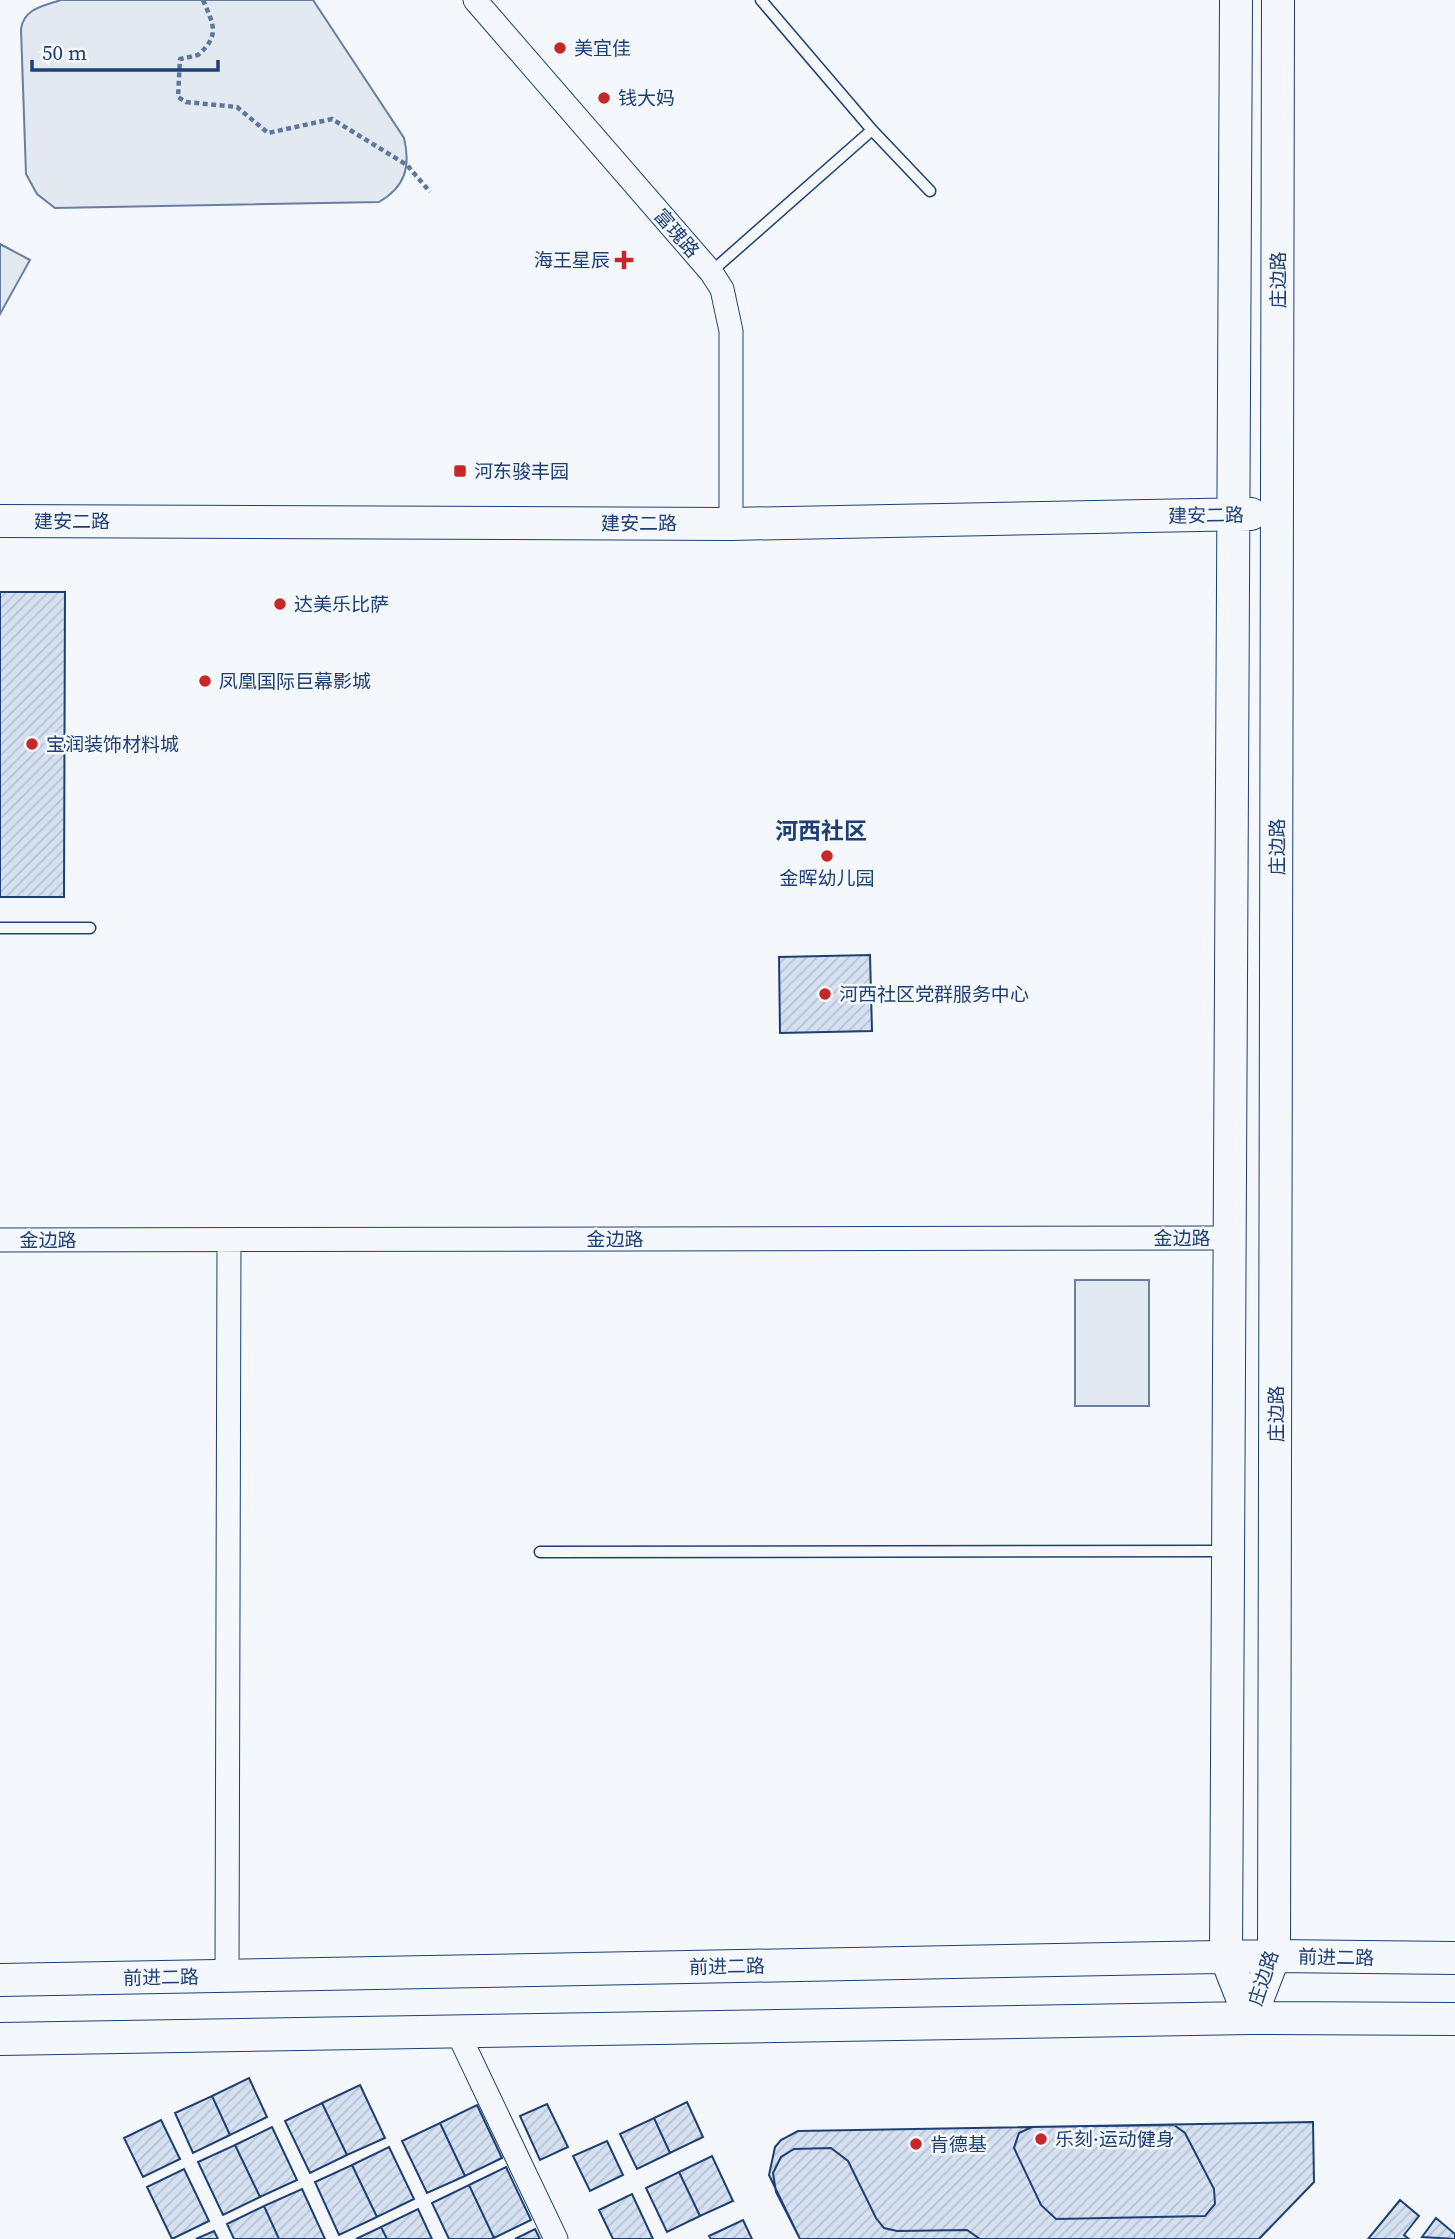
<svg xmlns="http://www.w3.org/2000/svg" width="1455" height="2239" font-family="'Source Serif 4','Noto Sans SC',serif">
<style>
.park{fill:#e3e9f0;stroke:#687fa3;stroke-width:2}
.building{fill:url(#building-hatch);stroke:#1d3f73;stroke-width:2}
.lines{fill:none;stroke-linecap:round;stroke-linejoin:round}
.lane-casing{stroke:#1d3f73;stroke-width:13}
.street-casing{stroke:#1d3f73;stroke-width:25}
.secondary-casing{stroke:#1d3f73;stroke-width:34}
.path{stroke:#5e769c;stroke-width:4.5;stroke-dasharray:5 3.5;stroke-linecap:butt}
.lane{stroke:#f4f7fb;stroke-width:10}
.street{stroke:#f4f7fb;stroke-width:23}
.secondary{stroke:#f4f7fb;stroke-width:32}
.poi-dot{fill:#c62828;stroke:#f4f7fb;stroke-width:2.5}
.labels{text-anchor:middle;stroke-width:5;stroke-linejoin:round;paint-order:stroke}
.poi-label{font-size:19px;fill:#1d3f73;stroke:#f4f7fb;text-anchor:start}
.street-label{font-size:19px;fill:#1d3f73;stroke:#f4f7fb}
.quarter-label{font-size:23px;font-weight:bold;fill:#1d3f73;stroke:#f4f7fb}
</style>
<defs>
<pattern id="building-hatch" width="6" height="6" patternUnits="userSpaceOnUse" patternTransform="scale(1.75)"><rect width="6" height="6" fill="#d5e0f0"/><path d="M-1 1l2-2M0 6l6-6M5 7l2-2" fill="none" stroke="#b6c1d1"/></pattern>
</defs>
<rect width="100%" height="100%" fill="#f4f7fb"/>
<path class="park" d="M 61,0 L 313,0 L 404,138 C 411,167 405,187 379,202 L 55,208 L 37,194 L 26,174 L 21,29 C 24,8 44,6 61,0 Z
M 0,244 L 30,260 L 0,314 Z
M 1075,1280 L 1149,1280 L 1149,1406 L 1075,1406 Z"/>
<path class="building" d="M 0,592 L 65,592 L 64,897 L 0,897 Z
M 870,955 L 872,1031 L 780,1033 L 779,957 Z
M 249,2078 L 267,2117 L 230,2135 L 212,2096 Z
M 360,2085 L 385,2138 L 347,2155 L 322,2103 Z
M 212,2096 L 230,2135 L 193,2153 L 175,2113 Z
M 687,2102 L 703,2137 L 670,2153 L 654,2118 Z
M 322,2103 L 347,2155 L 310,2173 L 285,2121 Z
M 547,2104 L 568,2147 L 540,2160 L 520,2116 Z
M 477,2105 L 502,2158 L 465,2176 L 440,2123 Z
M 654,2118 L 670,2153 L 637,2169 L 620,2134 Z
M 161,2120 L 180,2159 L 143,2177 L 124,2138 Z
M 1313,2122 L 1314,2182 L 1259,2239 L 800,2239 L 769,2175 L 775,2147 L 781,2140 L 798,2131 Z
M 440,2123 L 465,2176 L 427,2193 L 402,2141 Z
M 1174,2125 L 1185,2133 L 1214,2189 L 1215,2204 L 1205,2216 L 1056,2219 L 1041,2205 L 1014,2148 L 1019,2133 L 1032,2127 Z
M 272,2127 L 297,2180 L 260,2197 L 235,2145 Z
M 607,2141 L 623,2175 L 590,2191 L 573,2156 Z
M 235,2145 L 260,2197 L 223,2215 L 198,2162 Z
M 389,2147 L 414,2199 L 377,2217 L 352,2165 Z
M 831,2148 L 848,2161 L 876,2218 L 884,2228 L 897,2231 L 967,2230 L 980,2239 L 800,2239 L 776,2192 L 773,2173 L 781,2157 L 794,2149 Z
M 712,2156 L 733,2201 L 700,2216 L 679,2172 Z
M 352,2165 L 377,2217 L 339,2235 L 315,2182 Z
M 506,2167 L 531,2220 L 494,2238 L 469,2185 Z
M 184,2169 L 209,2221 L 172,2239 L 147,2187 Z
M 679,2172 L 700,2216 L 667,2232 L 646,2188 Z
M 469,2185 L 494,2238 L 491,2239 L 449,2239 L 432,2203 Z
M 302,2189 L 325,2239 L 279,2239 L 264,2206 Z
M 632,2194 L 653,2239 L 613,2239 L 599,2210 Z
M 1400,2200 L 1419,2216 L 1404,2235 L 1409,2239 L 1368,2239 Z
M 264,2206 L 279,2239 L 234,2239 L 227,2224 Z
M 418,2209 L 432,2239 L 387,2239 L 381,2227 Z
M 1436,2218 L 1455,2234 L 1455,2239 L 1422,2237 Z
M 743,2220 L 752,2239 L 711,2239 L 709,2236 Z
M 381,2227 L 387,2239 L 356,2239 Z
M 535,2229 L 540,2239 L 515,2239 Z
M 214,2231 L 218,2239 L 196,2239 Z"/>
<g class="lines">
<g class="lane-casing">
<path id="lane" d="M 761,0 L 872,130 L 930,191
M 711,272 L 872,130
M 0,928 L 90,928
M 540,1552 L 1226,1551"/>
</g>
<g class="street-casing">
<path id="street" d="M 475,0 L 711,272 L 722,289 L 731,331 L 731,524
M 0,1240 L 1229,1238
M 227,1976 L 229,1240
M 457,2031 L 556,2239"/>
</g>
<g class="secondary-casing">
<path id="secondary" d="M 1236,0 L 1226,1957 L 1250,2018
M 0,521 L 731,524 L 1251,514
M 0,1980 L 1274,1956 L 1455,1958
M 1250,2018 L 1274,1956 L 1278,0
M 0,2039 L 1250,2018 L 1455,2019"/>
</g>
<path class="path" d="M 203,0 C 213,24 221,35 198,55 L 180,59 L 178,97 L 186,102 L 237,107 L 268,133 L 332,119 L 407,165 L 430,192"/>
<use href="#lane" class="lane"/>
<use href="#street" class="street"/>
<use href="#secondary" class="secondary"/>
</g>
<g class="poi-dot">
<circle cx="560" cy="48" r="7"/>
<circle cx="604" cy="98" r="7"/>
<path d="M620.5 249.5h7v7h7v7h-7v7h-7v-7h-7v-7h7z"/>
<rect x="453" y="464" width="14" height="14" rx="3.5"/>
<circle cx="280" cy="604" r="7"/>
<circle cx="205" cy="681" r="7"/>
<circle cx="32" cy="744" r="7"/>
<circle cx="827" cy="856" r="7"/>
<circle cx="825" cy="994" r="7"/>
<circle cx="1041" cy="2139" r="7"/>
<circle cx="916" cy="2144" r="7"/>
</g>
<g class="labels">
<g class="poi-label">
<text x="574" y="55">美宜佳</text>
<text x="618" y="105">钱大妈</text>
<text x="610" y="267" text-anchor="end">海王星辰</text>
<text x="474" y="478">河东骏丰园</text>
<text x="294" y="611">达美乐比萨</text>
<text x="219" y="688">凤凰国际巨幕影城</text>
<text x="46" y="751">宝润装饰材料城</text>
<text x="827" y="885" text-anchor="middle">金晖幼儿园</text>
<text x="839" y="1001">河西社区党群服务中心</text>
<text x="1055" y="2146">乐刻·运动健身</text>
<text x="930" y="2151">肯德基</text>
</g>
<g class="street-label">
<text transform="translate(677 233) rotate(49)" y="7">富瑰路</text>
<text transform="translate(1278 280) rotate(-90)" y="7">庄边路</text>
<text transform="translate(1206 515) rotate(-1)" y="7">建安二路</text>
<text x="72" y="528">建安二路</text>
<text x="639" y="530">建安二路</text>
<text transform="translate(1277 847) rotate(-90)" y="7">庄边路</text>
<text x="1182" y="1245">金边路</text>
<text x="615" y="1246">金边路</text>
<text x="48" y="1247">金边路</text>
<text transform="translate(1276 1414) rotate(-90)" y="7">庄边路</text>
<text transform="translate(1336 1957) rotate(1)" y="7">前进二路</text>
<text transform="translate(727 1966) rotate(-1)" y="7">前进二路</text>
<text transform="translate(161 1977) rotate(-1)" y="7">前进二路</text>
<text transform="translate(1263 1978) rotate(-72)" y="7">庄边路</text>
</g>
<g class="quarter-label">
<text x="821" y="839">河西社区</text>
</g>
</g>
<path d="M32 60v10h186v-10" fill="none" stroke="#1d3f73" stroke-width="3.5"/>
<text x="42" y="60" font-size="21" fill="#1d3f73" stroke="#f4f7fb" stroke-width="5" paint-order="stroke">50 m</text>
</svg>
